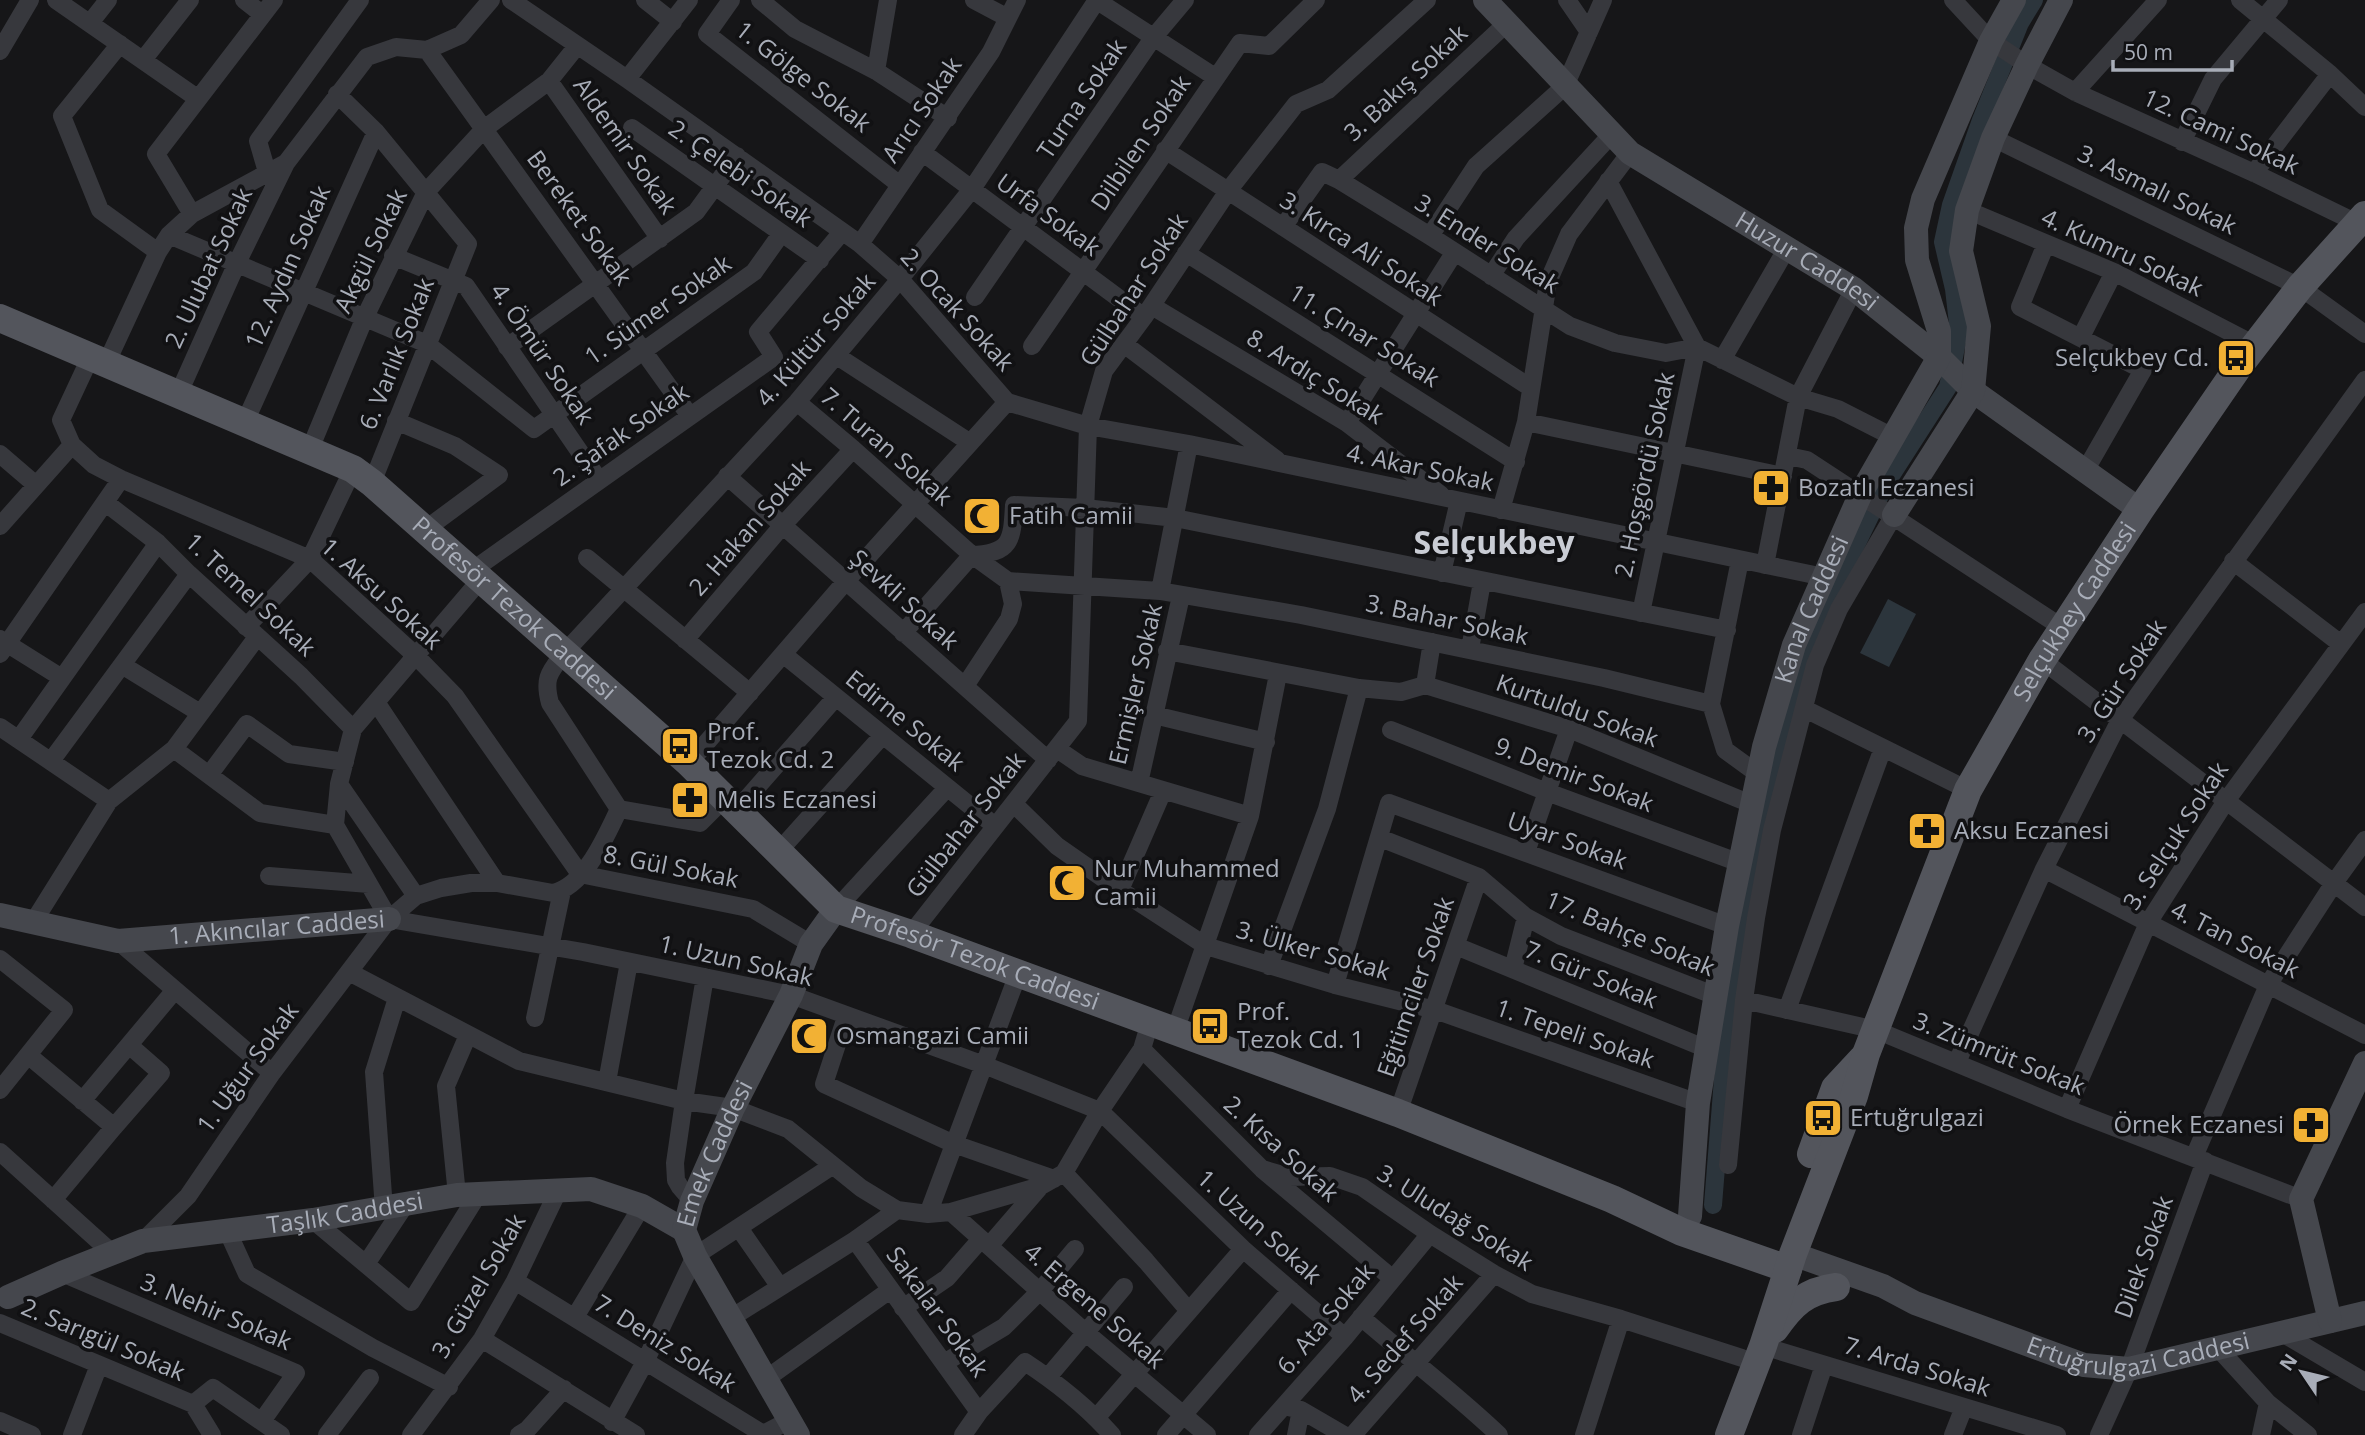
<svg xmlns="http://www.w3.org/2000/svg" width="2365" height="1435" font-family="'Open Sans',sans-serif">
<style>
.water{fill:#2c353c}
.lines{fill:none;stroke-linecap:round;stroke-linejoin:round}
.canal{stroke:#2c353c;stroke-width:18}
.street{stroke:#37383d;stroke-width:18}
.secondary{stroke:#45474d;stroke-width:24}
.primary{stroke:#53555c;stroke-width:28}
.labels{text-anchor:middle;stroke-width:7;stroke-linejoin:round;paint-order:stroke}
.street-label{font-size:24px;fill:#a8adb8;stroke:#111113}
.poi-label{font-size:24px;fill:#a8adb8;stroke:#111113;text-anchor:start}
.district-label{font-size:32px;font-weight:bold;fill:#c9ccd4;stroke:#111113}
</style>
<rect width="100%" height="100%" fill="#161618"/>
<path class="water" d="M 1888,599 L 1916,614 L 1889,667 L 1860,653 Z"/>
<g class="lines">
<path class="canal" d="M 1713,1205 L 1731,978 L 1760,827 L 1804,659 L 1830,599 L 1885,485 L 1948,387 L 1959,332 L 1954,289 L 1943,242 L 1951,205 L 1981,120 L 2020,23 L 2034,0"/>
<path class="street" d="M 56,0 L 197,98
M 244,0 L 262,14
M 511,0 L 627,79 L 860,244 L 900,279 L 1007,402 L 846,581 L 689,763
M 645,0 L 673,22
M 731,0 L 707,34 L 900,185
M 760,0 L 795,29 L 876,71 L 948,118
M 974,0 L 1008,18
M 1096,0 L 1215,77
M 1567,0 L 1589,32
M 1953,0 L 1991,41 L 2027,65 L 2075,92 L 2254,173 L 2357,223
M 2240,0 L 2330,74 L 2365,107
M 90,23 L 108,0
M 120,44 L 62,116 L 100,210 L 158,252
M 427,50 L 690,416
M 0,51 L 30,0
M 143,60 L 190,0
M 876,71 L 888,0
M 627,79 L 689,0
M 549,81 L 660,239
M 2075,92 L 2158,0
M 337,94 L 376,132 L 468,244 L 372,483
M 632,128 L 820,260
M 1993,138 L 2300,287 L 2365,334
M 2182,142 L 2213,79 L 2279,0
M 1165,150 L 1531,388
M 922,152 L 1144,317
M 267,172 L 258,141 L 360,0
M 2254,173 L 2330,74
M 1339,180 L 1507,23
M 1608,181 L 1697,347 L 1798,397 L 1838,409 L 1893,437
M 1967,210 L 2114,272 L 2255,345
M 192,214 L 156,154 L 274,0
M 1283,227 L 1322,172 L 1339,180 L 1430,236 L 1570,326 L 1615,343 L 1666,353 L 1697,347 L 1641,613
M 169,235 L 427,344 L 534,429 L 754,272 L 781,234
M 1430,236 L 1476,166 L 1565,86 L 1603,0
M 860,244 L 991,52 L 1017,0
M 2046,244 L 2020,307 L 2143,370 L 2085,471
M 1186,253 L 1516,462
M 393,256 L 466,286 L 599,480
M 1491,276 L 1516,238 L 1611,135
M 975,297 L 1153,38 L 1185,0
M 1152,306 L 1347,423 L 1441,495
M 2081,337 L 2114,272
M 1124,344 L 1277,460
M 1032,346 L 1240,43 L 1269,46 L 1316,0
M 507,347 L 696,212 L 737,156
M 837,356 L 969,442
M 1722,360 L 1787,248
M 106,364 L 158,252 L 169,235 L 192,214 L 286,163 L 367,57 L 396,47 L 427,50 L 461,35 L 491,0
M 178,395 L 237,263 L 286,163
M 797,402 L 853,449 L 972,555 L 1008,581 L 1013,604 L 1009,619 L 965,686
M 1007,402 L 1088,426 L 1189,444 L 1824,577
M 396,421 L 455,446 L 499,475 L 426,529
M 245,422 L 376,132
M 1526,422 L 1783,476
M 1347,423 L 1454,253
M 72,445 L 94,465 L 121,479 L 310,559 L 415,655 L 455,696 L 580,874
M 310,449 L 365,317 L 426,192 L 484,129 L 549,81 L 577,46
M 0,454 L 36,485
M 1788,456 L 1807,460 L 2063,628
M 727,476 L 1048,760
M 106,503 L 158,543 L 189,574 L 301,676 L 353,729
M 1501,510 L 1526,422 L 1548,282 L 1569,234 L 1630,153
M 0,526 L 72,445 L 61,420 L 90,358
M 587,558 L 750,693
M 2233,561 L 2341,644
M 1765,565 L 1798,397 L 1854,289
M 473,570 L 774,357 L 758,332 L 842,232
M 1442,573 L 1459,501
M 1008,581 L 1160,591 L 1301,615 L 1604,678 L 1711,704 L 1725,750 L 1758,774
M 1160,591 L 1189,444
M 246,627 L 310,559 L 353,469
M 903,633 L 972,555 C 1012,553 1012,540 1014,505 L 1085,508 L 1175,518 L 1727,630
M 0,639 L 62,678
M 685,640 L 783,525 L 853,449
M 1432,642 L 1425,685 L 1569,729 L 1751,804
M 1470,649 L 1482,582
M 1167,651 L 1359,688 L 1401,692 L 1425,685
M 0,654 L 121,479
M 783,654 L 995,826
M 2042,660 L 2365,907
M 122,665 L 200,713
M 376,702 L 497,883
M 1711,704 L 1740,560
M 1805,709 L 1968,790
M 1154,715 L 1266,742
M 0,727 L 109,801
M 1391,730 L 1547,792 L 1740,863
M 19,739 L 158,543
M 174,749 L 260,813 L 335,825
M 1057,749 L 1082,766 L 1250,816
M 51,761 L 189,574
M 209,775 L 247,724 L 289,754 L 345,762
M 1139,783 L 1181,596
M 339,784 L 416,896
M 1014,804 L 1057,846 L 1120,890 L 1206,946 L 1335,985 L 1435,1010 L 1698,1103
M 619,809 L 550,703 C 543,677 550,672 565,652 L 797,402 L 900,279 L 972,189 L 1097,0
M 737,810 L 836,697
M 1380,838 L 1479,877 L 1526,917 L 1513,969
M 779,851 L 883,735
M 1526,852 L 1569,729
M 2044,869 L 2365,1035
M 580,874 L 753,909 L 811,944
M 269,876 L 369,884
M 1120,890 L 1163,791
M 836,909 L 947,788
M 1526,917 L 1561,936 L 1716,996
M 389,919 L 583,952 L 791,995 L 984,1065 L 1100,1111 L 1243,1249 L 1345,1337
M 389,919 L 335,825 L 339,784 L 353,729 L 482,578
M 34,921 L 109,801 L 174,749 L 257,637
M 911,934 L 1078,721 L 1088,426 L 1104,371 L 1144,317 L 1228,191 L 1296,104 L 1328,90 L 1427,0
M 118,941 L 272,1073
M 1456,946 L 1707,1049
M 0,959 L 64,1010 L 0,1090
M 1269,966 L 1327,809 L 1359,688
M 349,972 L 519,1061 L 684,1101 L 733,1108 L 788,1129 L 861,1188 L 897,1210 L 928,1214 L 951,1212 L 1020,1192 L 1041,1186 L 1064,1173 L 1100,1111 L 1142,1049 L 1150,1022
M 1335,985 L 1389,803 L 1727,926
M 1744,1000 L 1876,1030 L 2067,1109 L 2301,1199
M 1787,1010 L 1883,748
M 846,1017 L 824,1084 L 954,1144 L 1054,1179
M 535,1018 L 562,891
M 1175,1031 L 1250,816 L 1278,674
M 1142,1049 L 1262,1169 L 1393,1279
M 28,1055 L 114,1127 L 53,1200
M 1957,1062 L 2044,869 L 2120,720 L 2365,380
M 607,1082 L 629,962
M 82,1101 L 175,990
M 2067,1109 L 2148,923 L 2226,801 L 2365,612
M 1398,1113 L 1479,877
M 114,1127 L 161,1073 L 129,1045
M 0,1152 L 112,1253
M 2194,1157 L 2268,985 L 2334,883 L 2365,840
M 1728,1165 L 1744,1000 L 1756,918 L 1772,830 L 1815,665 L 1839,609 L 1894,515
M 1262,1169 L 1289,1177 L 1330,1176 L 1362,1187 L 1430,1234 L 1494,1274 L 1532,1294 L 1621,1319 L 1742,1358
M 1064,1173 L 1146,1261 L 1189,1311
M 457,1195 L 446,1086 L 468,1035
M 692,1201 L 680,1187 L 676,1180 L 675,1163 L 684,1101 L 705,977
M 384,1209 L 374,1072 L 397,998
M 951,1212 L 1085,1332 L 1207,1435
M 928,1214 L 1018,974
M 313,1220 L 411,1302 L 477,1196
M 739,1228 L 780,1287
M 227,1230 L 247,1274 L 373,1348 L 449,1387
M 855,1240 L 979,1412
M 143,1241 L 188,1196 L 272,1073 L 389,919 L 416,896 L 441,888 L 471,883 L 497,883 L 553,893 C 585,886 606,836 619,809 L 700,823 L 725,798
M 989,1246 L 1039,1188
M 366,1264 L 405,1205
M 62,1273 L 296,1373 L 262,1421
M 515,1281 L 763,1434 L 790,1420
M 903,1308 L 947,1278 L 981,1239
M 575,1317 L 642,1206
M 1361,1317 C 1407,1357 1455,1393 1499,1435
M 731,1318 L 855,1240 L 897,1210
M 0,1323 L 193,1404 L 212,1435
M 2282,1333 L 2365,1382
M 482,1339 L 636,1435
M 1763,1346 L 2057,1435
M 2217,1347 L 2268,1403 L 2261,1435
M 944,1363 L 1004,1327 L 1040,1291 L 1075,1249
M 1048,1377 L 1124,1287
M 766,1379 L 890,1290
M 2268,1403 L 2308,1435
M 193,1404 L 213,1388 L 281,1435
M 1284,1406 L 1301,1410 L 1344,1435
M 1096,1418 L 1243,1249
M 0,1421 L 32,1435
M 612,1422 L 646,1360 L 695,1256 L 832,1166
M 72,1435 L 99,1365
M 327,1435 L 370,1378
M 411,1435 L 482,1339 L 515,1281 L 558,1191
M 519,1435 L 527,1430 L 564,1389
M 963,1435 L 979,1412 L 1025,1362 C 1057,1383 1087,1407 1112,1435
M 1166,1435 L 1291,1290
M 1258,1435 L 1345,1337 L 1430,1234
M 1296,1435 L 1301,1410
M 1353,1435 L 1494,1274
M 1584,1435 L 1621,1319
M 1801,1435 L 1824,1365
M 1953,1435 L 1964,1407
M 2099,1435 L 2129,1369 L 2205,1161"/>
<g class="secondary">
<path id="s1" d="M 1485,0 L 1630,153 L 1854,289 L 1939,357 L 1973,391 L 2140,510"/>
<path d="M 1894,515 L 1973,391 L 1979,326 L 1961,251 L 1967,210 L 1993,138 L 2027,65 L 2061,0"/>
<path id="s2" d="M 0,915 L 118,941 L 389,919"/>
<path id="s3" d="M 1690,1216 L 1698,1103 L 1727,926 L 1764,747 L 1794,645 L 1861,493 L 1939,357 L 1939,331 L 1917,260 L 1916,228 L 1923,199 L 1991,41 L 2014,0"/>
<path id="s4" d="M 1793,1254 L 1883,1286 L 1915,1303 L 2084,1365 L 2129,1369 L 2365,1313"/>
<path id="s5" d="M 8,1297 L 62,1273 L 143,1241 L 313,1220 L 457,1195 L 591,1189 L 642,1206 L 684,1230"/>
<path d="M 2330,1321 L 2301,1199 L 2365,1063"/>
<path id="s6" d="M 798,1435 L 695,1256 L 684,1230 L 692,1201 L 733,1108 L 791,995 L 811,944 L 836,909"/>
</g>
<g class="primary">
<path id="s7" d="M 0,318 L 353,469 L 372,483 L 689,763 L 836,909 L 911,934 L 1398,1113 L 1612,1199 L 1682,1232 L 1788,1269"/>
<path d="M 1811,1154 L 1835,1088 L 1862,1059"/>
<path d="M 1775,1329 C 1792,1304 1806,1291 1836,1287"/>
<path id="s8" d="M 1729,1435 L 1763,1346 L 1793,1254 L 1854,1096 L 1866,1054 L 1968,790 L 2042,660 L 2140,510 L 2239,366 L 2300,287 L 2365,215"/>
</g>
</g>
<defs>
<g id="bus-square" transform="scale(2.0125)"><rect x="-9" y="-9" width="18" height="18" rx="4" fill="#f2b134" stroke="#111113"/><path d="M-5-6H5V4H4V6H2V4H-2V6H-4V4H-5ZM-3.5-4V0h7V-4ZM-3.5 1.2v1.5H-2V1.2ZM2 1.2v1.5H3.5V1.2Z" fill="#111"/></g>
<g id="pharmacy-square" transform="scale(2.0125)"><rect x="-9" y="-9" width="18" height="18" rx="4" fill="#f2b134" stroke="#111113"/><path d="M-2-6h4v4h4v4h-4v4h-4v-4h-4v-4h4Z" fill="#111"/></g>
<g id="mosque-square" transform="scale(2.0125)"><rect x="-9" y="-9" width="18" height="18" rx="4" fill="#f2b134" stroke="#111113"/><path d="M3.5-4.9A6 6 0 1 0 3.5 4.9A5 5 0 1 1 3.5-4.9Z" fill="#111"/></g>
</defs>
<g fill-rule="evenodd">
<use href="#bus-square" x="2236" y="358"/>
<use href="#pharmacy-square" x="1771" y="488"/>
<use href="#mosque-square" x="982" y="516"/>
<use href="#bus-square" x="680" y="746"/>
<use href="#pharmacy-square" x="690" y="800"/>
<use href="#pharmacy-square" x="1927" y="831"/>
<use href="#mosque-square" x="1067" y="883"/>
<use href="#bus-square" x="1210" y="1026"/>
<use href="#mosque-square" x="809" y="1036"/>
<use href="#bus-square" x="1823" y="1118"/>
<use href="#pharmacy-square" x="2311" y="1125"/>
</g>
<g class="labels">
<g class="street-label">
<text transform="translate(803 77) rotate(38)" y="8">1. Gölge Sokak</text>
<text transform="translate(1406 83) rotate(-43)" y="8">3. Bakış Sokak</text>
<text transform="translate(1082 99) rotate(-56)" y="8">Turna Sokak</text>
<text transform="translate(922 110) rotate(-56)" y="8">Arıcı Sokak</text>
<text transform="translate(2221 132) rotate(25)" y="8">12. Cami Sokak</text>
<text transform="translate(1141 143) rotate(-56)" y="8">Dilbilen Sokak</text>
<text transform="translate(625 146) rotate(55)" y="8">Aldemir Sokak</text>
<text transform="translate(740 174) rotate(35)" y="8">2. Çelebi Sokak</text>
<text transform="translate(2157 190) rotate(26)" y="8">3. Asmalı Sokak</text>
<text transform="translate(1048 215) rotate(36)" y="8">Urfa Sokak</text>
<text transform="translate(579 218) rotate(54)" y="8">Bereket Sokak</text>
<text transform="translate(1487 244) rotate(32)" y="8">3. Ender Sokak</text>
<text transform="translate(1361 249) rotate(33)" y="8">3. Kırca Ali Sokak</text>
<text transform="translate(371 251) rotate(-64)" y="8">Akgül Sokak</text>
<text transform="translate(2122 253) rotate(25)" y="8">4. Kumru Sokak</text>
<text dy="8" stroke="none"><textPath href="#s1" startOffset="418">Huzur Caddesi</textPath></text>
<text transform="translate(288 267) rotate(-66)" y="8">12. Aydın Sokak</text>
<text transform="translate(209 268) rotate(-65)" y="8">2. Ulubat Sokak</text>
<text transform="translate(1134 290) rotate(-57)" y="8">Gülbahar Sokak</text>
<text transform="translate(658 310) rotate(-35)" y="8">1. Sümer Sokak</text>
<text transform="translate(957 310) rotate(48)" y="8">2. Ocak Sokak</text>
<text transform="translate(1364 336) rotate(32)" y="8">11. Çınar Sokak</text>
<text transform="translate(816 340) rotate(-49)" y="8">4. Kültür Sokak</text>
<text transform="translate(397 354) rotate(-68)" y="8">6. Varlık Sokak</text>
<text transform="translate(542 354) rotate(56)" y="8">4. Ömür Sokak</text>
<text transform="translate(1315 377) rotate(32)" y="8">8. Ardıç Sokak</text>
<text transform="translate(621 435) rotate(-35)" y="8">2. Şafak Sokak</text>
<text transform="translate(886 447) rotate(41)" y="8">7. Turan Sokak</text>
<text transform="translate(1420 468) rotate(12)" y="8">4. Akar Sokak</text>
<text transform="translate(1645 475) rotate(-78)" y="8">2. Hoşgördü Sokak</text>
<text transform="translate(750 528) rotate(-49)" y="8">2. Hakan Sokak</text>
<text transform="translate(381 594) rotate(42)" y="8">1. Aksu Sokak</text>
<text transform="translate(250 595) rotate(43)" y="8">1. Temel Sokak</text>
<text transform="translate(904 600) rotate(42)" y="8">Şevkli Sokak</text>
<text dy="8" stroke="none"><textPath href="#s7" startOffset="597">Profesör Tezok Caddesi</textPath></text>
<text dy="8" stroke="none"><textPath href="#s3" startOffset="621">Kanal Caddesi</textPath></text>
<text dy="8" stroke="none"><textPath href="#s8" startOffset="896">Selçukbey Caddesi</textPath></text>
<text transform="translate(1447 620) rotate(12)" y="8">3. Bahar Sokak</text>
<text transform="translate(2122 681) rotate(-57)" y="8">3. Gür Sokak</text>
<text transform="translate(1136 684) rotate(-77)" y="8">Ermişler Sokak</text>
<text transform="translate(1577 711) rotate(20)" y="8">Kurtuldu Sokak</text>
<text transform="translate(905 721) rotate(39)" y="8">Edirne Sokak</text>
<text transform="translate(1574 775) rotate(21)" y="8">9. Demir Sokak</text>
<text transform="translate(966 825) rotate(-52)" y="8">Gülbahar Sokak</text>
<text transform="translate(2176 836) rotate(-57)" y="8">3. Selçuk Sokak</text>
<text transform="translate(1567 841) rotate(20)" y="8">Uyar Sokak</text>
<text transform="translate(671 867) rotate(11)" y="8">8. Gül Sokak</text>
<text dy="8" stroke="none"><textPath href="#s2" startOffset="280">1. Akıncılar Caddesi</textPath></text>
<text transform="translate(1630 934) rotate(23)" y="8">17. Bahçe Sokak</text>
<text transform="translate(2235 940) rotate(27)" y="8">4. Tan Sokak</text>
<text transform="translate(1313 951) rotate(16)" y="8">3. Ülker Sokak</text>
<text dy="8" stroke="none"><textPath href="#s7" startOffset="1185">Profesör Tezok Caddesi</textPath></text>
<text transform="translate(736 961) rotate(13)" y="8">1. Uzun Sokak</text>
<text transform="translate(1591 975) rotate(22)" y="8">7. Gür Sokak</text>
<text transform="translate(1416 987) rotate(-71)" y="8">Eğitimciler Sokak</text>
<text transform="translate(1575 1034) rotate(19)" y="8">1. Tepeli Sokak</text>
<text transform="translate(1999 1054) rotate(22)" y="8">3. Zümrüt Sokak</text>
<text transform="translate(248 1068) rotate(-54)" y="8">1. Uğur Sokak</text>
<text transform="translate(1281 1149) rotate(42)" y="8">2. Kısa Sokak</text>
<text dy="8" stroke="none"><textPath href="#s6" startOffset="317">Emek Caddesi</textPath></text>
<text dy="8" stroke="none"><textPath href="#s5" startOffset="350">Taşlık Caddesi</textPath></text>
<text transform="translate(1455 1218) rotate(32)" y="8">3. Uludağ Sokak</text>
<text transform="translate(1259 1227) rotate(42)" y="8">1. Uzun Sokak</text>
<text transform="translate(2144 1257) rotate(-70)" y="8">Dilek Sokak</text>
<text transform="translate(479 1286) rotate(-60)" y="8">3. Güzel Sokak</text>
<text transform="translate(1094 1306) rotate(41)" y="8">4. Ergene Sokak</text>
<text transform="translate(216 1312) rotate(23)" y="8">3. Nehir Sokak</text>
<text transform="translate(937 1312) rotate(54)" y="8">Sakalar Sokak</text>
<text transform="translate(1326 1319) rotate(-50)" y="8">6. Ata Sokak</text>
<text transform="translate(1405 1339) rotate(-49)" y="8">4. Sedef Sokak</text>
<text dy="8" stroke="none"><textPath href="#s4" startOffset="366">Ertuğrulgazi Caddesi</textPath></text>
<text transform="translate(103 1340) rotate(23)" y="8">2. Sarıgül Sokak</text>
<text transform="translate(665 1344) rotate(32)" y="8">7. Deniz Sokak</text>
<text transform="translate(1917 1367) rotate(17)" y="8">7. Arda Sokak</text>
</g>
<g class="poi-label">
<text x="2209" y="366" text-anchor="end">Selçukbey Cd.</text>
<text x="1798" y="496">Bozatlı Eczanesi</text>
<text x="1009" y="524">Fatih Camii</text>
<text x="707" y="740">Prof.<tspan x="707" dy="28">Tezok Cd. 2</tspan></text>
<text x="717" y="808">Melis Eczanesi</text>
<text x="1954" y="839">Aksu Eczanesi</text>
<text x="1094" y="877">Nur Muhammed<tspan x="1094" dy="28">Camii</tspan></text>
<text x="1237" y="1020">Prof.<tspan x="1237" dy="28">Tezok Cd. 1</tspan></text>
<text x="836" y="1044">Osmangazi Camii</text>
<text x="1850" y="1126">Ertuğrulgazi</text>
<text x="2284" y="1133" text-anchor="end">Örnek Eczanesi</text>
</g>
<g class="district-label">
<text x="1494" y="554">Selçukbey</text>
</g>
</g>
<g transform="translate(2302 1372) rotate(305)" stroke="#111113" stroke-width="5" paint-order="stroke">
<path d="M0-5L12 26L0 18L-12 26Z" fill="#a8adb8"/>
<text y="-10" font-size="19" font-weight="bold" text-anchor="middle" fill="#a8adb8">N</text>
</g>
<path d="M2113 60v10h119v-10" fill="none" stroke="#a8adb8" stroke-width="3.5"/>
<text x="2124" y="60" font-size="21" fill="#a8adb8" stroke="#111113" stroke-width="5" paint-order="stroke">50 m</text>
</svg>
